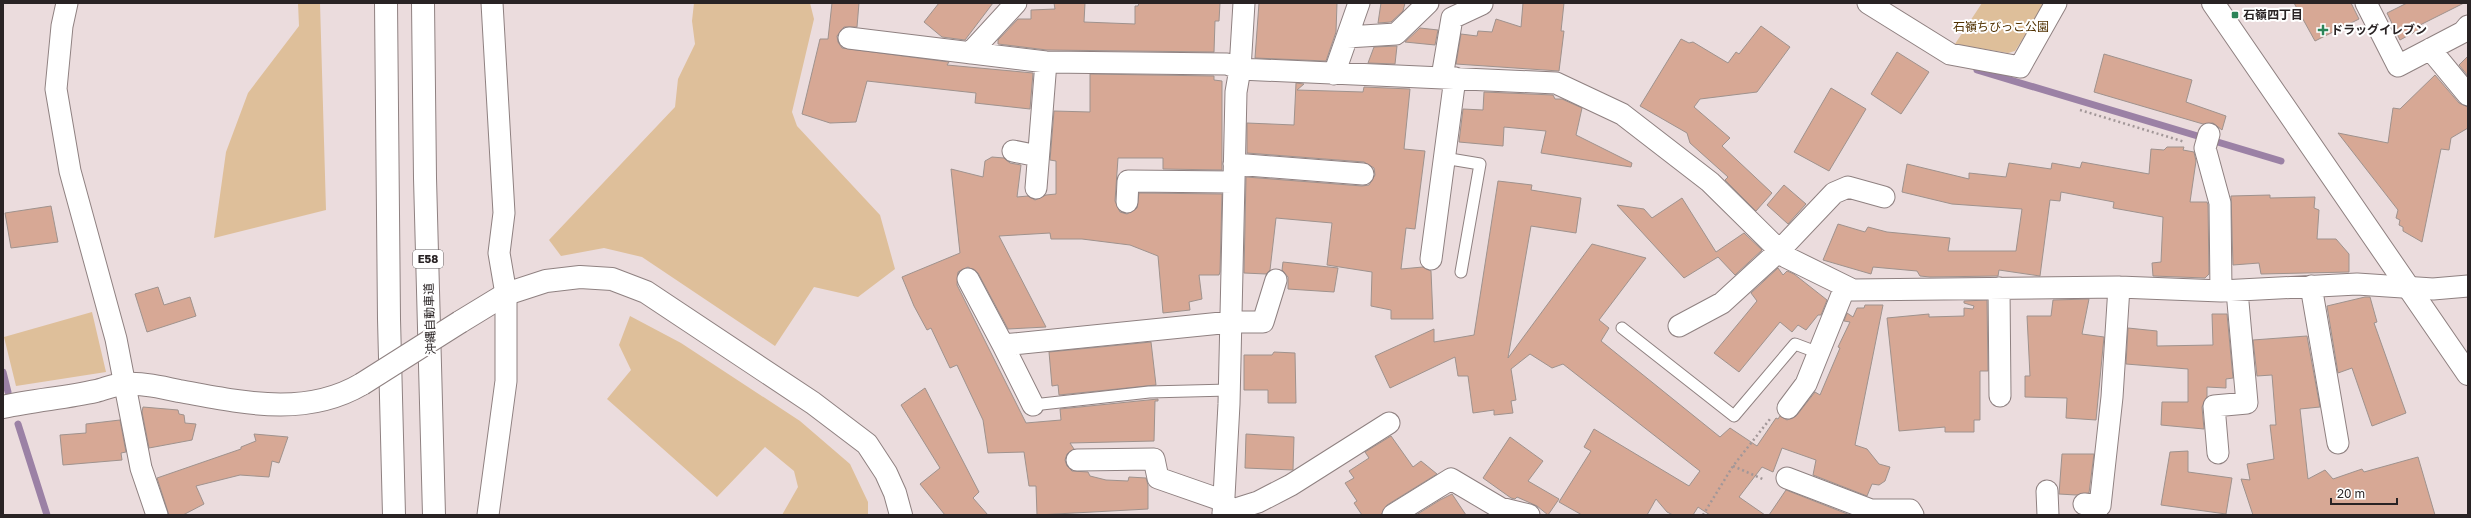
<svg xmlns="http://www.w3.org/2000/svg" width="2471" height="518" font-family="'Golos Text','Noto Sans JP',sans-serif">
<style>
.green{fill:#debf9a}
.lines{fill:none;stroke-linecap:round;stroke-linejoin:round}
.stream{stroke:#9b81a5;stroke-width:7}
.building{fill:#d7a895;stroke:#9f928d}
.service-casing{stroke:#8f8181;stroke-width:13}
.minor-casing{stroke:#8f8181;stroke-width:23}
.tertiary-casing{stroke:#8f8181;stroke-width:24}
.motorway-casing{stroke:#8f8181;stroke-width:24}
.path{stroke:#a29798;stroke-width:2.5;stroke-dasharray:2 3;stroke-linecap:butt}
.service{stroke:#fff;stroke-width:11}
.minor{stroke:#fff;stroke-width:21}
.tertiary{stroke:#fff;stroke-width:22}
.motorway{stroke:#fff;stroke-width:22}
.tertiary-bridge-casing{stroke:#8f8181;stroke-width:24;stroke-linecap:butt}
.tertiary-bridge{stroke:#fff;stroke-width:22}
.poi-dot{fill:#2b8458;stroke:#fff;stroke-width:1.5}
.labels{text-anchor:middle;stroke-width:4;stroke-linejoin:round;paint-order:stroke}
.shield{fill:#fff;stroke:#696566;stroke-width:1}
.shield-label{font-size:11px;font-weight:bold;fill:#292324}
.poi-label{font-size:12px;font-weight:bold;fill:#292324;stroke:#fff;text-anchor:start}
.park-label{font-size:12px;fill:#513202;stroke:#fff}
.street-label{font-size:12px;fill:#292324;stroke:#fff}
</style>
<rect width="100%" height="100%" fill="#ebdcdd"/>
<path class="green" d="M 298,3 L 320,3 L 326,210 L 214,238 L 226,152 L 248,93 L 299,26 Z
M 694,3 L 810,3 L 814,19 L 792,112 L 797,126 L 880,215 L 895,269 L 858,297 L 814,287 L 775,346 L 642,257 L 604,248 L 561,256 L 549,240 L 675,107 L 678,79 L 695,44 L 692,21 Z
M 1982,3 L 2046,3 L 2015,51 L 2008,53 L 1955,44 Z
M 92,312 L 106,372 L 16,386 L 4,337 Z
M 630,316 L 681,343 L 800,421 L 850,464 L 868,502 L 868,515 L 782,515 L 798,487 L 794,471 L 765,447 L 717,497 L 607,399 L 631,370 L 619,345 Z"/>
<g class="lines">
<path class="stream" d="M 1977,70 L 2281,161
M 3,372 L 8,392
M 18,424 L 47,515"/>
</g>
<path class="building" d="M 832,3 L 859,3 L 857,27 L 844,27 L 837,36 L 838,42 L 842,48 L 949,62 L 947,65 L 1033,73 L 1030,109 L 975,103 L 976,93 L 867,81 L 856,122 L 830,123 L 802,114 L 820,39 L 828,39 Z
M 939,3 L 993,3 L 965,40 L 942,37 L 924,22 Z
M 1054,3 L 1085,3 L 1084,22 L 1135,24 L 1135,6 L 1138,6 L 1139,3 L 1220,3 L 1219,21 L 1215,21 L 1214,52 L 1047,50 L 998,44 L 998,40 L 1018,19 L 1031,19 L 1031,10 L 1055,9 Z
M 1259,3 L 1337,3 L 1336,32 L 1326,61 L 1255,58 Z
M 1381,3 L 1405,3 L 1403,11 L 1391,22 L 1378,23 Z
M 1523,3 L 1564,3 L 1561,31 L 1564,31 L 1559,71 L 1456,64 L 1461,34 L 1477,36 L 1478,31 L 1492,32 L 1496,19 L 1521,27 Z
M 2294,3 L 2351,3 L 2359,19 L 2315,41 Z
M 2407,3 L 2464,3 L 2418,26 L 2420,29 L 2400,40 L 2387,13 Z
M 1761,26 L 1790,47 L 1757,92 L 1700,99 L 1694,107 L 1730,138 L 1722,146 L 1772,193 L 1756,211 L 1725,180 L 1728,177 L 1690,143 L 1687,133 L 1640,106 L 1681,39 L 1689,43 L 1693,42 L 1728,63 L 1736,52 L 1739,54 Z
M 1420,28 L 1438,30 L 1435,45 L 1405,42 Z
M 1397,46 L 1395,64 L 1368,63 L 1374,47 Z
M 1897,52 L 1929,72 L 1901,114 L 1871,94 Z
M 2104,54 L 2192,80 L 2186,102 L 2226,116 L 2222,130 L 2213,123 L 2203,124 L 2094,92 Z
M 2468,56 L 2468,76 L 2459,65 Z
M 1090,74 L 1214,76 L 1214,80 L 1222,81 L 1222,170 L 1163,169 L 1163,158 L 1118,158 L 1115,201 L 1120,212 L 1127,214 L 1137,208 L 1139,193 L 1222,194 L 1220,272 L 1219,275 L 1199,275 L 1202,299 L 1189,302 L 1190,310 L 1163,313 L 1158,256 L 1130,245 L 1082,239 L 1051,239 L 1050,233 L 999,236 L 1046,327 L 1008,329 L 978,273 L 968,267 L 958,272 L 957,285 L 1026,423 L 1061,420 L 1060,409 L 1158,399 L 1158,401 L 1155,401 L 1154,441 L 1070,443 L 1074,449 L 1067,454 L 1065,460 L 1067,466 L 1072,471 L 1088,472 L 1090,476 L 1106,480 L 1128,481 L 1129,477 L 1146,478 L 1148,485 L 1148,509 L 1037,515 L 1036,486 L 1029,486 L 1024,452 L 988,453 L 983,420 L 957,365 L 950,368 L 931,328 L 927,330 L 914,306 L 902,277 L 960,253 L 951,169 L 983,177 L 985,161 L 992,157 L 1004,158 L 1010,163 L 1021,165 L 1017,197 L 1028,196 L 1035,200 L 1046,195 L 1056,194 L 1056,161 L 1050,160 L 1054,111 L 1090,112 Z
M 2435,75 L 2459,103 L 2468,107 L 2468,128 L 2451,138 L 2449,150 L 2441,149 L 2422,242 L 2403,231 L 2403,227 L 2399,225 L 2400,220 L 2396,218 L 2398,210 L 2338,133 L 2388,143 L 2393,108 L 2400,109 Z
M 1296,83 L 1304,84 L 1297,90 L 1363,92 L 1364,87 L 1410,89 L 1404,149 L 1425,151 L 1415,229 L 1406,228 L 1401,269 L 1423,267 L 1431,271 L 1433,319 L 1391,319 L 1391,310 L 1371,306 L 1372,272 L 1327,265 L 1332,223 L 1276,218 L 1270,270 L 1266,274 L 1244,273 L 1246,177 L 1362,186 L 1369,185 L 1375,175 L 1374,168 L 1364,162 L 1247,153 L 1247,123 L 1294,125 Z
M 1831,88 L 1866,109 L 1829,171 L 1794,152 Z
M 1484,92 L 1553,95 L 1555,99 L 1562,99 L 1582,108 L 1576,135 L 1632,163 L 1631,167 L 1541,153 L 1546,131 L 1504,127 L 1503,146 L 1459,142 L 1463,109 L 1483,110 Z
M 2167,147 L 2184,147 L 2183,150 L 2194,152 L 2196,161 L 2190,202 L 2207,202 L 2208,205 L 2209,274 L 2205,278 L 2153,276 L 2152,263 L 2161,262 L 2163,217 L 2113,208 L 2114,202 L 2061,192 L 2060,201 L 2050,200 L 2040,276 L 1999,270 L 1998,276 L 1930,277 L 1920,276 L 1917,271 L 1873,267 L 1871,274 L 1823,260 L 1838,224 L 1865,232 L 1868,227 L 1887,232 L 1950,238 L 1948,251 L 2016,251 L 2022,209 L 1952,204 L 1902,192 L 1907,164 L 1969,179 L 1969,173 L 2006,177 L 2009,163 L 2051,169 L 2052,163 L 2080,168 L 2082,162 L 2149,174 L 2151,149 L 2164,150 Z
M 1498,181 L 1532,185 L 1531,190 L 1581,198 L 1576,233 L 1531,226 L 1508,358 L 1592,244 L 1646,258 L 1599,320 L 1609,328 L 1601,341 L 1720,437 L 1730,428 L 1757,446 L 1776,418 L 1778,419 L 1780,416 L 1787,420 L 1797,415 L 1815,392 L 1820,395 L 1840,348 L 1838,347 L 1850,322 L 1844,321 L 1847,313 L 1853,317 L 1857,308 L 1864,308 L 1865,305 L 1883,305 L 1855,445 L 1867,449 L 1879,464 L 1890,467 L 1885,481 L 1879,485 L 1872,484 L 1867,496 L 1813,475 L 1816,460 L 1782,448 L 1773,472 L 1762,467 L 1739,497 L 1765,515 L 1710,515 L 1698,507 L 1693,515 L 1673,515 L 1667,512 L 1656,499 L 1647,515 L 1582,515 L 1559,502 L 1591,451 L 1584,447 L 1594,429 L 1689,486 L 1700,471 L 1563,364 L 1552,368 L 1530,354 L 1511,369 L 1516,400 L 1511,401 L 1513,413 L 1494,415 L 1494,410 L 1473,413 L 1468,376 L 1458,376 L 1455,357 L 1390,388 L 1375,356 L 1434,329 L 1434,342 L 1474,335 Z
M 1784,185 L 1806,204 L 1788,224 L 1767,205 Z
M 2270,195 L 2270,198 L 2315,197 L 2314,208 L 2319,210 L 2317,239 L 2336,239 L 2349,254 L 2349,272 L 2261,274 L 2259,263 L 2233,265 L 2231,196 Z
M 1682,198 L 1716,252 L 1744,233 L 1762,250 L 1735,275 L 1718,257 L 1684,278 L 1617,205 L 1644,209 L 1652,218 Z
M 51,206 L 58,242 L 11,248 L 5,213 Z
M 1283,262 L 1338,268 L 1334,292 L 1288,289 L 1288,277 L 1282,270 Z
M 1778,268 L 1783,275 L 1787,271 L 1794,274 L 1827,300 L 1821,315 L 1818,315 L 1806,330 L 1798,325 L 1792,332 L 1780,322 L 1739,372 L 1714,353 L 1757,301 L 1751,293 Z
M 158,287 L 164,305 L 190,297 L 196,316 L 147,332 L 135,294 Z
M 2365,297 L 2370,297 L 2377,322 L 2374,323 L 2406,413 L 2372,426 L 2352,368 L 2338,373 L 2327,306 Z
M 2089,299 L 2082,334 L 2104,337 L 2096,420 L 2066,418 L 2067,398 L 2025,397 L 2025,376 L 2030,376 L 2027,316 L 2051,316 L 2053,300 Z
M 1987,300 L 1988,371 L 1980,371 L 1980,420 L 1974,420 L 1974,432 L 1945,432 L 1945,427 L 1899,431 L 1887,318 L 1929,314 L 1929,317 L 1964,316 L 1964,308 L 1973,309 L 1974,306 L 1964,303 L 1964,301 Z
M 2212,314 L 2227,314 L 2233,378 L 2226,379 L 2226,388 L 2207,387 L 2207,397 L 2202,407 L 2204,429 L 2161,425 L 2162,402 L 2188,402 L 2188,369 L 2126,364 L 2128,328 L 2157,331 L 2157,346 L 2213,345 Z
M 2307,336 L 2320,407 L 2300,409 L 2308,479 L 2325,470 L 2333,479 L 2362,469 L 2364,472 L 2418,457 L 2435,515 L 2253,515 L 2241,479 L 2250,480 L 2247,464 L 2274,459 L 2270,425 L 2276,425 L 2272,375 L 2257,376 L 2253,340 Z
M 1151,342 L 1156,385 L 1059,395 L 1058,385 L 1052,386 L 1049,352 Z
M 1274,352 L 1295,353 L 1296,403 L 1268,403 L 1268,390 L 1244,390 L 1244,355 L 1272,355 Z
M 925,388 L 979,492 L 973,498 L 988,515 L 945,515 L 920,484 L 940,468 L 901,405 Z
M 143,407 L 178,410 L 179,414 L 184,415 L 185,423 L 196,424 L 192,440 L 149,448 L 142,412 Z
M 120,420 L 126,452 L 121,453 L 122,460 L 63,465 L 60,435 L 86,433 L 86,424 Z
M 254,434 L 288,437 L 279,463 L 272,461 L 269,477 L 240,475 L 196,486 L 204,504 L 183,515 L 169,515 L 157,478 L 241,449 L 241,447 L 256,441 Z
M 1246,434 L 1294,437 L 1293,470 L 1245,468 Z
M 1391,436 L 1413,467 L 1421,461 L 1437,474 L 1387,505 L 1381,515 L 1362,515 L 1354,503 L 1357,501 L 1345,483 L 1354,478 L 1349,471 L 1369,458 L 1365,452 Z
M 1510,437 L 1543,461 L 1528,481 L 1559,499 L 1548,515 L 1537,506 L 1517,497 L 1515,499 L 1511,498 L 1483,478 Z
M 2188,451 L 2188,472 L 2232,478 L 2226,514 L 2161,505 L 2170,452 Z
M 2062,454 L 2094,454 L 2089,493 L 2076,495 L 2059,494 Z
M 1786,490 L 1850,515 L 1769,515 Z
M 1452,494 L 1466,515 L 1416,515 L 1440,500 Z"/>
<g class="lines">
<g class="service-casing">
<path id="service" d="M 1444,158 L 1480,164 L 1461,272
M 1622,328 L 1734,416 L 1795,344 L 1819,353
M 1033,405 L 1149,392 L 1229,390"/>
</g>
<g class="minor-casing">
<path id="minor" d="M 67,3 L 62,26 L 56,89 L 70,171 L 116,339 L 141,468 L 157,515
M 1868,3 L 1950,54 L 2020,67 L 2056,3
M 2366,3 L 2398,66 L 2463,32 L 2468,26
M 1347,37 L 1396,34 L 1428,3
M 849,38 L 1046,62 L 1227,64 L 1240,69 L 1556,83 L 1622,114 L 1710,182 L 1786,257 L 1853,290 L 2119,287 L 2221,291 L 2357,284 L 2433,289 L 2468,286
M 2430,49 L 2468,95
M 970,53 L 1016,3
M 1334,74 L 1359,3
M 1442,77 L 1452,18 L 1482,4 L 1478,3
M 2209,134 L 2205,148 L 2220,203 L 2221,291
M 1013,151 L 1038,156
M 1234,164 L 1363,174
M 1036,188 L 1046,62
M 1127,202 L 1128,181 L 1234,182
M 1431,259 L 1455,78
M 968,279 L 1003,345 L 1231,322 L 1263,322 L 1276,280
M 2311,286 L 2338,443
M 1999,288 L 2000,396
M 1679,326 L 1722,303 L 1779,251 L 1834,193 L 1848,187 L 1884,197
M 1003,345 L 1033,405
M 1788,408 L 1806,384 L 1845,287
M 2218,453 L 2214,406 L 2247,403 L 2237,291
M 1077,460 L 1154,459 L 1158,478 L 1224,501
M 1787,478 L 1871,510 L 1910,510 L 1913,515
M 2047,491 L 2048,515
M 2084,504 L 2100,506 L 2112,397 L 2119,287
M 1223,513 L 1258,502 L 1291,485 L 1389,423
M 488,515 L 506,381 L 506,294 L 499,253 L 504,213 L 492,3
M 1223,515 L 1229,404 L 1236,92 L 1240,69 L 1244,3
M 1393,515 L 1451,479 L 1500,508 L 1529,515"/>
</g>
<g class="tertiary-casing">
<path id="tertiary" d="M 2213,3 L 2468,374
M 460,322 L 506,294 L 546,281 L 580,277 L 612,279 L 646,292 L 813,403 L 867,444 L 886,473 L 895,493 L 901,515
M 3,407 C 34,400 65,398 96,391 C 105,389 115,384 125,384 C 143,383 161,387 179,391 C 241,402 304,418 362,384"/>
</g>
<g class="motorway-casing">
<path id="motorway" d="M 386,3 L 389,319 L 394,515
M 423,3 L 425,178 L 434,515"/>
</g>
<path class="path" d="M 2080,110 L 2185,142
M 1733,466 L 1765,480
M 1703,515 L 1733,466 L 1770,419"/>
<use href="#service" class="service"/>
<use href="#minor" class="minor"/>
<use href="#tertiary" class="tertiary"/>
<use href="#motorway" class="motorway"/>
<g class="tertiary-bridge-casing">
<path id="tertiary-bridge" d="M 362,384 L 460,322"/>
</g>
<use href="#tertiary-bridge" class="tertiary-bridge"/>
</g>
<g class="poi-dot">
<rect x="2231" y="11" width="8" height="8" rx="2"/>
<path d="M2321 24h4v4h4v4h-4v4h-4v-4h-4v-4h4z"/>
</g>
<g class="labels">
<rect class="shield" x="413" y="250" width="30" height="18" rx="3"/>
<g class="shield-label">
<text x="428" y="263">E58</text>
</g>
<g class="poi-label">
<text x="2243" y="19">石嶺四丁目</text>
<text x="2331" y="34">ドラッグイレブン</text>
</g>
<g class="park-label">
<text x="2001" y="31">石嶺ちびっこ公園</text>
</g>
<g class="street-label">
<text transform="translate(430 319) rotate(-92)" y="4">沖縄自動車道</text>
</g>
</g>
<rect width="2471" height="518" fill="none" stroke="#292324" stroke-width="8"/>
<path d="M2331 498v6h66v-6" fill="none" stroke="#292324" stroke-width="2"/>
<text x="2337" y="498" font-size="12" fill="#292324" stroke="#ffffff" stroke-width="3" paint-order="stroke">20 m</text>
</svg>
